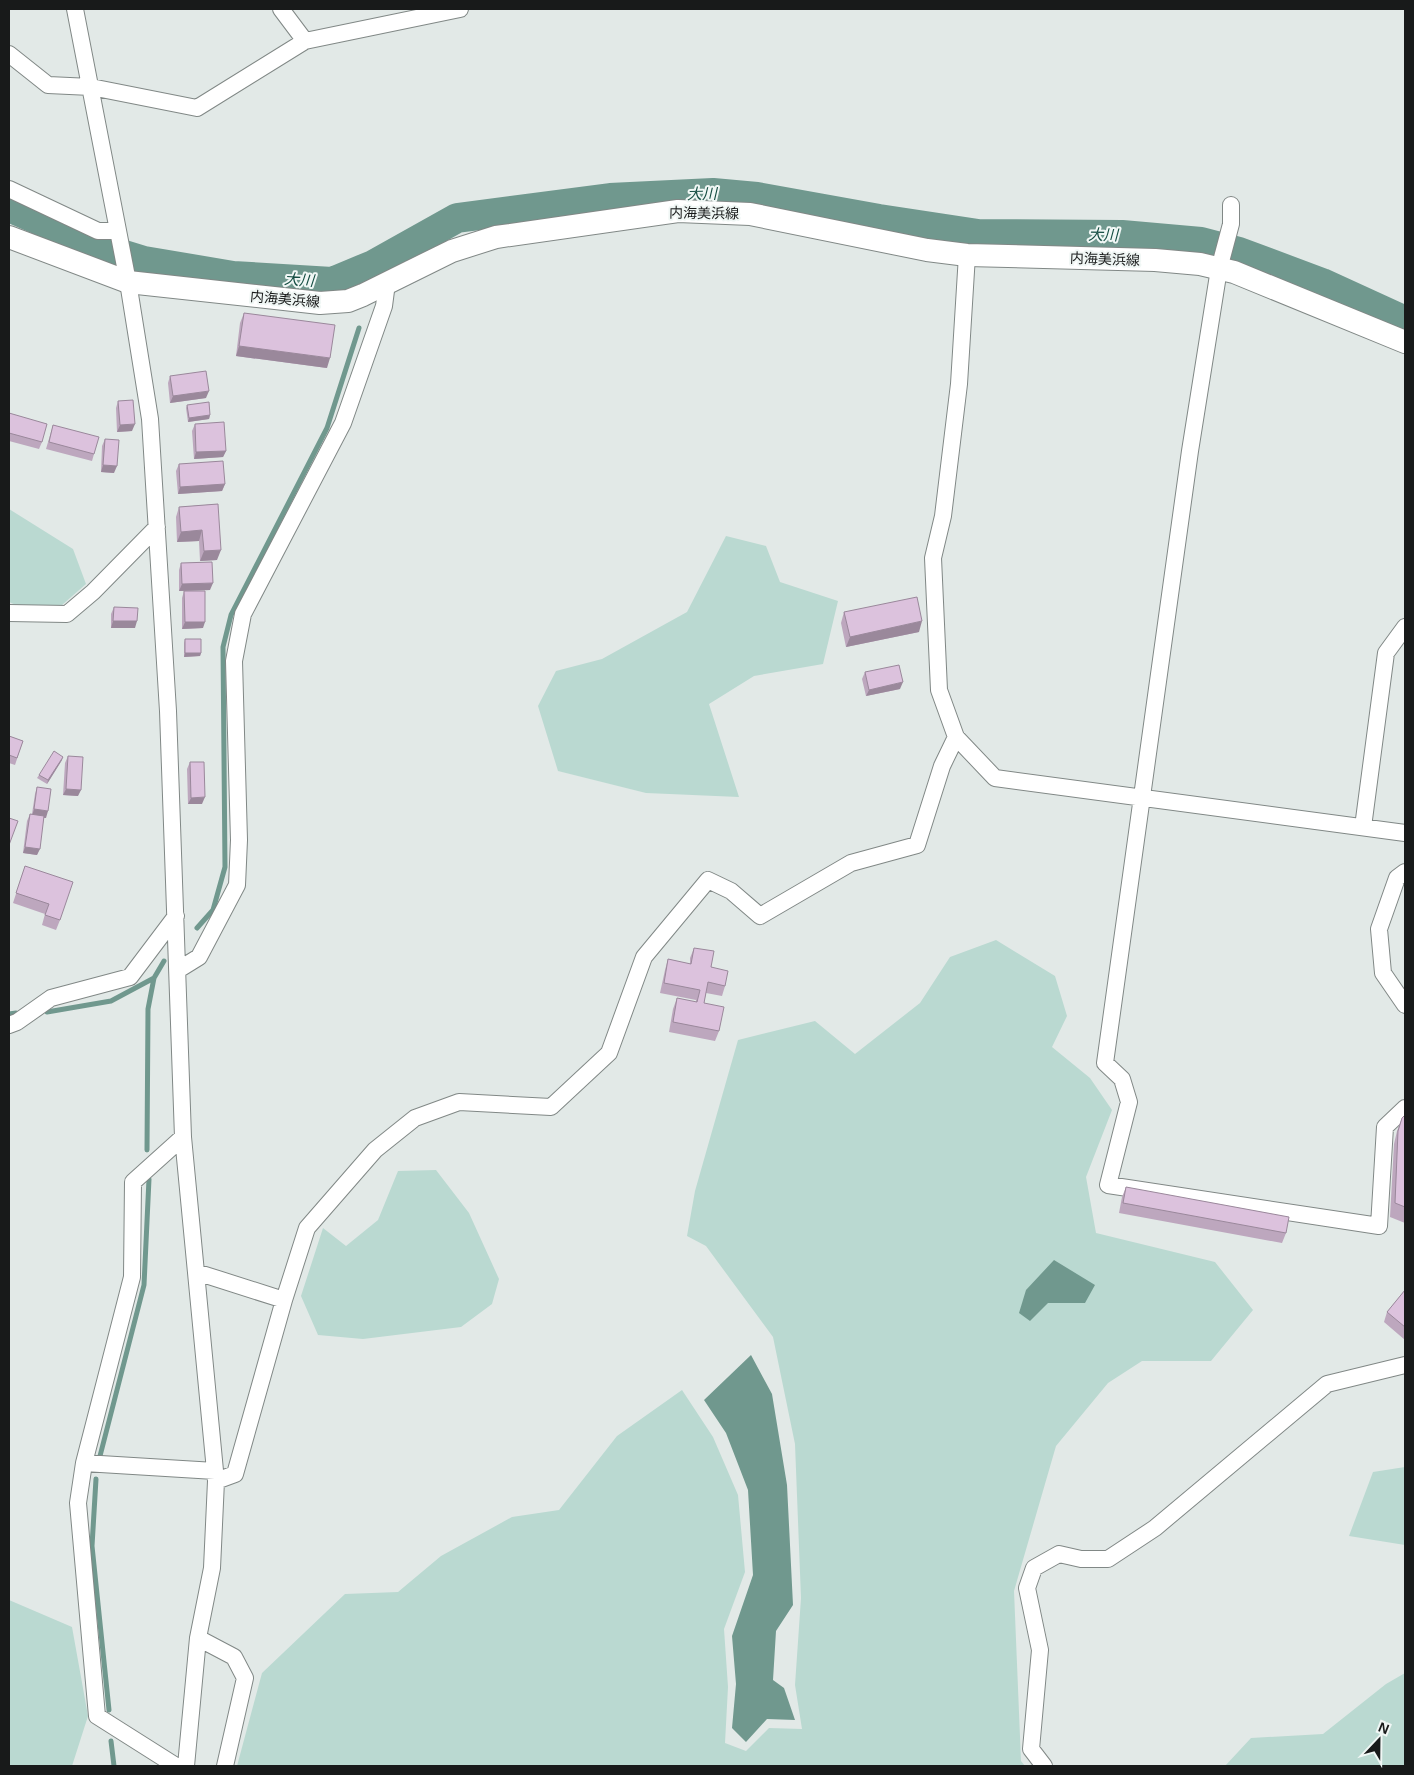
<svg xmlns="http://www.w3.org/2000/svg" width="1414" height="1775" font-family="Helvetica,'Noto Sans JP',sans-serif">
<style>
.green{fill:#bad9d1}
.water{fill:#70988e}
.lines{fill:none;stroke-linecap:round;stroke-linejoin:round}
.stream{stroke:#70988e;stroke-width:5}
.river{stroke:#70988e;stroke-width:30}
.street-casing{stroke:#818886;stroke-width:18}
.secondary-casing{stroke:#818886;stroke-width:24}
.street{stroke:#fff;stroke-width:16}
.secondary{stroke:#fff;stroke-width:22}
.wall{fill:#bda7be}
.shaded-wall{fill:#9a889b}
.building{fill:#dcc2dd;stroke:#9a889b}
.labels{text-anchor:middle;stroke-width:4;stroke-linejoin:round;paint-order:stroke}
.street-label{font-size:14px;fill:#181a1a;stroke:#f0f7f5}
.water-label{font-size:15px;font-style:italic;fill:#144d42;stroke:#f0f7f5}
</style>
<rect width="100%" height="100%" fill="#e2e9e7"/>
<path class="green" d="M 9,509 L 73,549 L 86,584 L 62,605 L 16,605 L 9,602 Z
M 726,536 L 766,546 L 780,582 L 838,601 L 823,664 L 754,676 L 709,704 L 739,797 L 646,793 L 558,771 L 538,706 L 556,671 L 602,659 L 687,612 Z
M 996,940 L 1055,976 L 1067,1016 L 1052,1047 L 1090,1078 L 1112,1110 L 1086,1177 L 1096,1233 L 1215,1262 L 1253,1310 L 1211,1361 L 1142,1361 L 1108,1383 L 1056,1446 L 1014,1591 L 1021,1761 L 1025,1766 L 237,1766 L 262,1673 L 345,1594 L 398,1592 L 441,1556 L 512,1517 L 559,1510 L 617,1436 L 682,1390 L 713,1437 L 738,1495 L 745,1572 L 724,1629 L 728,1687 L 725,1743 L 746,1751 L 769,1728 L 802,1729 L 795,1685 L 801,1598 L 795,1444 L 773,1337 L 706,1246 L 687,1236 L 695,1191 L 738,1040 L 815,1021 L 855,1054 L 920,1003 L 950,957 Z
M 436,1170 L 469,1213 L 499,1279 L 492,1304 L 461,1327 L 363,1339 L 318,1335 L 301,1296 L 323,1228 L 346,1246 L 378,1220 L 398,1171 Z
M 1405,1467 L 1405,1545 L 1349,1536 L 1373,1472 Z
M 9,1600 L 72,1627 L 88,1716 L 72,1766 L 9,1766 Z
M 1405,1673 L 1405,1766 L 1225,1766 L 1251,1738 L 1323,1734 L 1386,1684 Z"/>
<path class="water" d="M 1054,1260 L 1095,1285 L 1085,1303 L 1048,1303 L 1030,1321 L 1019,1313 L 1026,1290 Z
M 751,1355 L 772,1394 L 787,1485 L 793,1605 L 776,1631 L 773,1680 L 784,1688 L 795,1720 L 767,1719 L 746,1742 L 732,1728 L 736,1684 L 732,1636 L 753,1575 L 748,1490 L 726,1433 L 704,1400 Z"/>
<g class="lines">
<path class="stream" d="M 197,928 L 213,910 L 225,867 L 223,647 L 231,615 L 327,428 L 359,328
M 47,1012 L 111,1001 L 154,978
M 9,1014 L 16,1013
M 147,1150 L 148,1009 L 154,978 L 164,961
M 100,1456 L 144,1285 L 149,1179
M 96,1479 L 92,1546 L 109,1710
M 111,1741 L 114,1766"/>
<path class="river" d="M 9,207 L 105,249 L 144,261 L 233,276 L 332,282 L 373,265 L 457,218 L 610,198 L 713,193 L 757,197 L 879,219 L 978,234 L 1122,235 L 1201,242 L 1239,252 L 1322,283 L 1405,321"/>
<g class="street-casing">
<path id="street" d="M 75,9 L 128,282 L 150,419 L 168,711 L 183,1137 L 216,1481 L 212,1568 L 198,1638 L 186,1766
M 281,9 L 305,41
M 9,54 L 48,85 L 91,87 L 197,108 L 305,41 L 460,9
M 9,189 L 98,231 L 118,231
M 1231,205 L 1231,224 L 1219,269 L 1190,451 L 1105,1063 L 1122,1079 L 1129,1102 L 1108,1185 L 1379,1226 L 1385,1127 L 1405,1108
M 967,255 L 959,384 L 943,516 L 933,558 L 939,690 L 956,737 L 995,778 L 1405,833
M 9,613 L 67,614 L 93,592 L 157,527
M 1363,827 L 1386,653 L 1405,627
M 1405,872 L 1397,878 L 1379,929 L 1383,973 L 1405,1005
M 178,970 L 199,957 L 237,885 L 239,840 L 234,661 L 243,614 L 343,423 L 384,306 L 387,283
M 9,1025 L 17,1022 L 51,998 L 130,977 L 176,916
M 196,1272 L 284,1300
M 84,1463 L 215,1471
M 216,1481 L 235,1474 L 284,1300 L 307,1228 L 375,1150 L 415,1118 L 459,1102 L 551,1107 L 609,1053 L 644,957 L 708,880 L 731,891 L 760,916 L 851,863 L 917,845 L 942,766 L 956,737
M 198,1638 L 234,1657 L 245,1678 L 225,1766
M 176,1766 L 97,1716 L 78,1503 L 84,1463 L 132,1277 L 133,1182 L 183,1137
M 1044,1766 L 1031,1749 L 1040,1650 L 1027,1588 L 1034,1568 L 1059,1554 L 1081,1559 L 1108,1559 L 1155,1528 L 1327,1384 L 1405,1365"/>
</g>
<g class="secondary-casing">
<path id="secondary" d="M 9,237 L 128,282 L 320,303 L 348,301 L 363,295 L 452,251 L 496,237 L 678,211 L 750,214 L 927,250 L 967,255 L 1155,260 L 1200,264 L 1234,272 L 1405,342"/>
</g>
<use href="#street" class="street"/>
<use href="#secondary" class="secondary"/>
</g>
<path class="wall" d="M 244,313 L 327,368 L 236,356 L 240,323 Z
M 170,376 L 206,398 L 170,403 L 168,383 Z
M 118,401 L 132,431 L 117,432 L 116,408 Z
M 187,405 L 210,415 L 209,419 L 188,422 L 186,408 Z
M 9,413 L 42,442 L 39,449 L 9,441 Z
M 195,424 L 226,451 L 223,457 L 194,459 L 192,431 Z
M 53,425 L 94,454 L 92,461 L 46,449 Z
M 105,439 L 114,473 L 101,472 L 102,446 Z
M 179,464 L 225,484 L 222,491 L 178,494 L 176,471 Z
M 218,504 L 217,560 L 200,561 L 199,541 L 177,542 L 176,517 L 179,507 Z
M 181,563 L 210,590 L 179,591 L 179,570 Z
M 184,591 L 203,628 L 182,629 L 182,598 Z
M 114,607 L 135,628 L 111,628 L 111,614 Z
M 844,612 L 919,632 L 846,647 L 841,623 Z
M 185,639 L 201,653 L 200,656 L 184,657 L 184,643 Z
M 865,672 L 900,689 L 866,696 L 862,679 Z
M 9,736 L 23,741 L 15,765 L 9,763 Z
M 68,756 L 78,796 L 63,795 L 65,763 Z
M 62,760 L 47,784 L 37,778 L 39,775 Z
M 190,762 L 202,804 L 188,804 L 187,769 Z
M 37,787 L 46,818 L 44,818 L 37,855 L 23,853 L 27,821 L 30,814 L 32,814 L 35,794 Z
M 25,866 L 60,920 L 56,930 L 42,925 L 45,914 L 13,903 Z
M 694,948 L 711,967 L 725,986 L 722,996 L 706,993 L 704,1003 L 719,1031 L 715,1041 L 669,1032 L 673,1009 L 677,998 L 696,1002 L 696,1000 L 660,993 L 665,970 L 668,959 L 690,964 L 690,958 Z
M 1405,1115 L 1405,1223 L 1390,1217 L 1394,1144 L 1397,1131 L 1402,1118 Z
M 1126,1187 L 1286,1233 L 1282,1243 L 1119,1213 L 1122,1197 Z
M 1405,1290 L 1405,1340 L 1384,1322 L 1387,1312 Z"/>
<path class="shaded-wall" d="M 239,346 L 330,358 L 327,368 L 236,356 Z
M 209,391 L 206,398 L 170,403 L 173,396 Z
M 210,415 L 209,419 L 188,422 L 189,418 Z
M 135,424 L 132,431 L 117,432 L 120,425 Z
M 226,451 L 223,457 L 194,459 L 196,452 Z
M 103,465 L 117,466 L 114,473 L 101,472 Z
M 225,484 L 222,491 L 178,494 L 180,487 Z
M 202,530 L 199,541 L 177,542 L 181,532 Z
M 221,550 L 217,560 L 200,561 L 204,551 Z
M 213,583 L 210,590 L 179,591 L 182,584 Z
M 113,621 L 137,621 L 135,628 L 111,628 Z
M 922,621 L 919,632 L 846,647 L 850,637 Z
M 185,622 L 205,622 L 203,628 L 182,629 Z
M 185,653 L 201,653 L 200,656 L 184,657 Z
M 903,682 L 900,689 L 866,696 L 869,690 Z
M 63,757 L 62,760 L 47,784 L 48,780 Z
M 66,789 L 81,790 L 78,796 L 63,795 Z
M 205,797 L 202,804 L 188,804 L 191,798 Z
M 34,809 L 48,811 L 46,818 L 32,816 Z
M 25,847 L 40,849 L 37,855 L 23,853 Z"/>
<path class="building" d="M 244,313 L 335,325 L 330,358 L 239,346 Z
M 206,371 L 209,391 L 173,396 L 170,376 Z
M 133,400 L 135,424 L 120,425 L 118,401 Z
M 209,402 L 210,415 L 189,418 L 187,405 Z
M 9,413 L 47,424 L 42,442 L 9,433 Z
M 224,422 L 226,451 L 196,452 L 195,424 Z
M 53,425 L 99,437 L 94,454 L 49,442 Z
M 105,439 L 119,440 L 117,466 L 103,465 Z
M 223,461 L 225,484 L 180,487 L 179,464 Z
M 218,504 L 221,550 L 204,551 L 202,530 L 181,532 L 179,507 Z
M 212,562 L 213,583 L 182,584 L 181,563 Z
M 184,591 L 205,591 L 205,622 L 185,622 Z
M 917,597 L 922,621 L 850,637 L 844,612 Z
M 114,607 L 138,608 L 137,621 L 113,621 Z
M 185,639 L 201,639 L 201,653 L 185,653 Z
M 899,665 L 903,682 L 869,690 L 865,672 Z
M 9,736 L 23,741 L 17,758 L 9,755 Z
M 54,751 L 63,757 L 48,780 L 39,775 Z
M 68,756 L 83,757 L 81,790 L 66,789 Z
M 190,762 L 204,762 L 205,797 L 191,798 Z
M 37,787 L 51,789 L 48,811 L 34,809 Z
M 30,814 L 44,816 L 40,849 L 25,847 Z
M 9,818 L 18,821 L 9,845 Z
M 25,866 L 73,882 L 60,920 L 45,915 L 49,904 L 16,893 Z
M 694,948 L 714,951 L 711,967 L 728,971 L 725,986 L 708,982 L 704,1003 L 724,1007 L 719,1031 L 673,1022 L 677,998 L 697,1002 L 700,990 L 664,983 L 668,959 L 691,964 Z
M 1405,1115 L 1405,1207 L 1395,1203 L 1398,1131 L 1402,1118 Z
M 1126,1187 L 1289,1217 L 1286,1233 L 1123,1203 Z
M 1405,1290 L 1405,1327 L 1387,1312 Z"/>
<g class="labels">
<g class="street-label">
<text transform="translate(704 213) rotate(1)" y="5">内海美浜線</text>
<text transform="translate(1105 259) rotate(2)" y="5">内海美浜線</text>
<text transform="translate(285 299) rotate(5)" y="5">内海美浜線</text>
</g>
<g class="water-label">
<text transform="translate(702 194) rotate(-1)" y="5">大川</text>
<text transform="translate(1103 235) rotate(1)" y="5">大川</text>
<text transform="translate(299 280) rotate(4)" y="5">大川</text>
</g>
</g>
<rect width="1414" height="1775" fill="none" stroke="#181a1a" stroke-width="20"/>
<g transform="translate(1379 1740) rotate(22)" stroke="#f0f7f5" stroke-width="4" paint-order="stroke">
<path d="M0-4L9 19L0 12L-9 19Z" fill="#181a1a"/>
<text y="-8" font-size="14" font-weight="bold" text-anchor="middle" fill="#181a1a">N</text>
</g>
</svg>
